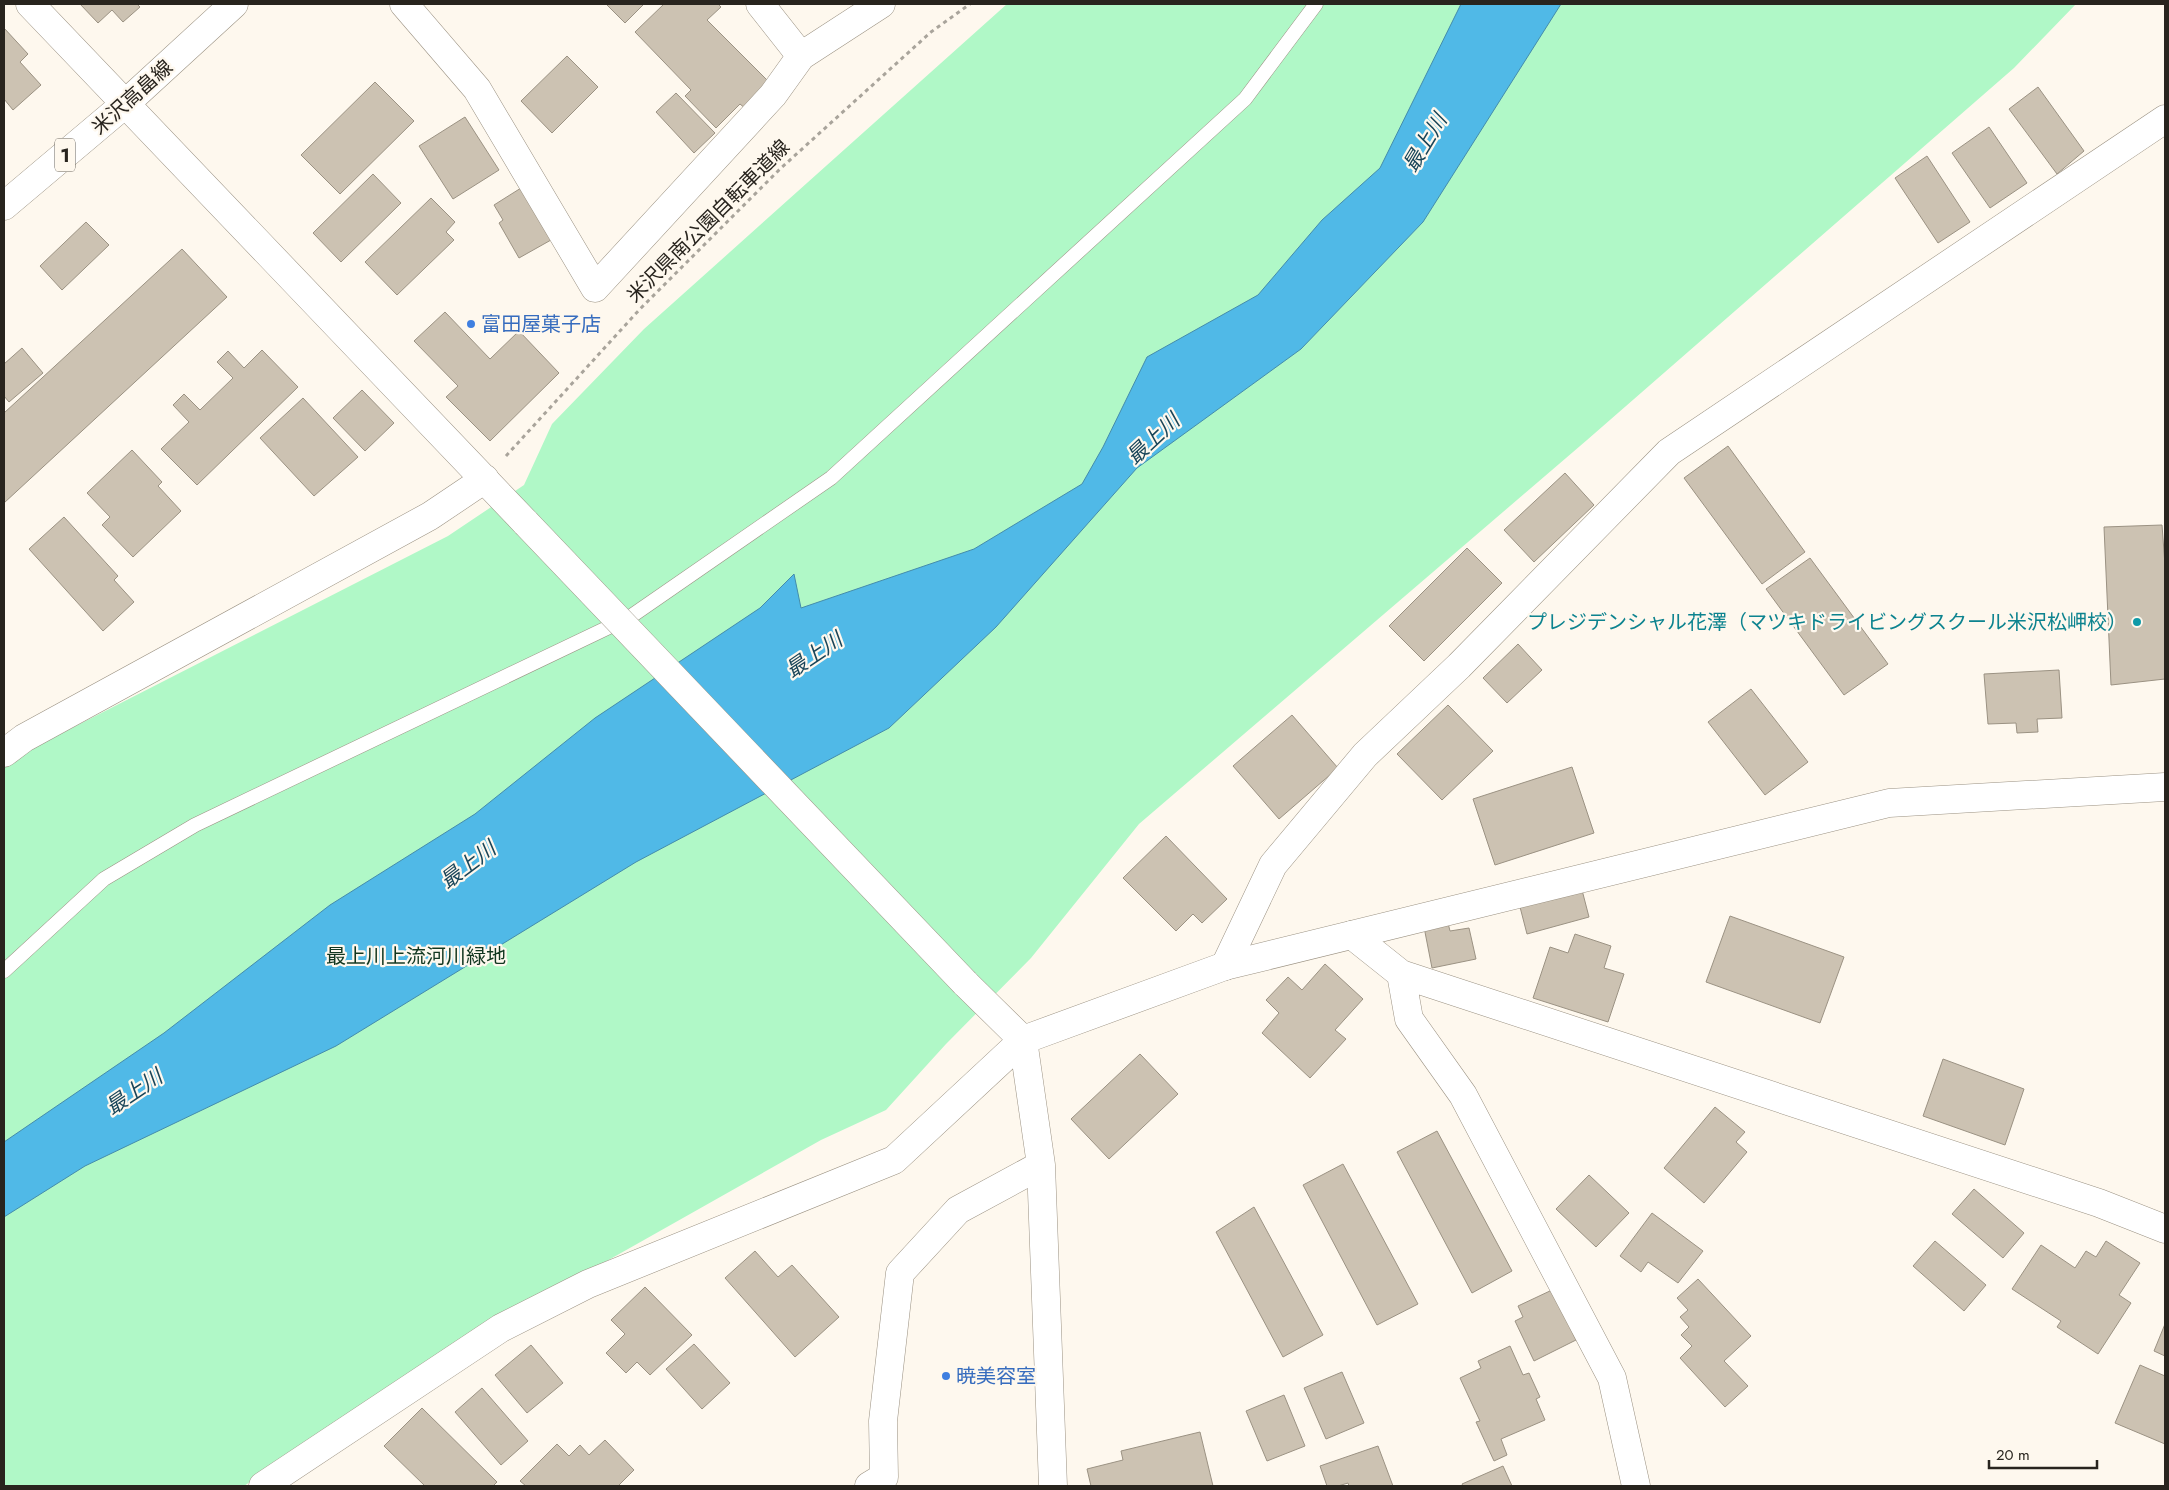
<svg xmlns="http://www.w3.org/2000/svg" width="2169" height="1490" font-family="Jost,'Noto Sans JP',sans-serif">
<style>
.green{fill:#b0f8c7}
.water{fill:#50b9e7;stroke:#448cab}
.building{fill:#ccc2b2;stroke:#9b9283}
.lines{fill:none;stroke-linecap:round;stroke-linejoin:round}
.service-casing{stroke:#9b9283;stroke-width:15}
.minor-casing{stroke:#9b9283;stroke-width:29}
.tertiary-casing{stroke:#9b9283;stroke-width:29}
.primary-casing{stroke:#9b9283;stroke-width:29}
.path{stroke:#a9a49b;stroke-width:3;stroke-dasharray:4 4;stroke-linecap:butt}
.service{stroke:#fff;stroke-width:14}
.minor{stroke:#fff;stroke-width:28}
.tertiary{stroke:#fff;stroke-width:28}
.primary{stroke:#fff;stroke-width:28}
.tertiary-bridge-casing{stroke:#9b9283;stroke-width:29;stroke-linecap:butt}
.tertiary-bridge{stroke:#fff;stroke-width:28}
.shop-dot{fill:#3f7fe0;stroke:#fef8ee;stroke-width:2}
.culture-dot{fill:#0f9aa8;stroke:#fef8ee;stroke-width:2}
.labels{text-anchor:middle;stroke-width:4.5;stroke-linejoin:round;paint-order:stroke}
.shield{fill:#fef8ee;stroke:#68645c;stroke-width:1}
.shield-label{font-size:19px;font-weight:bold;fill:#28241e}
.street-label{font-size:20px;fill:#28241e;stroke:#fef8ee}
.shop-label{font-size:20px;fill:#366cbe;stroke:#fef8ee;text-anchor:start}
.culture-label{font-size:20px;fill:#0d838f;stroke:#fef8ee;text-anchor:end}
.park-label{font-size:20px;fill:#123720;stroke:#fef8ee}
.water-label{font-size:21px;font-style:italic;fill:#194559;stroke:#fef8ee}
</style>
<rect width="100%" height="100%" fill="#fef8ee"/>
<path class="green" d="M 1007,4 L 2076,4 L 2014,68 L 1587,440 L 1139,824 L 1031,958 L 946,1044 L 886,1110 L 821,1140 L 582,1275 L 487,1321 L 244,1486 L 4,1486 L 4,767 L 19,755 L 448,536 L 524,485 L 552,424 L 644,329 Z"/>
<path class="water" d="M 1461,4 L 1561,4 L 1423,222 L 1301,349 L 1137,468 L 996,627 L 889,728 L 636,862 L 336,1046 L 85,1166 L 4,1217 L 4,1142 L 164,1033 L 330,905 L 475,814 L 595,718 L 760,608 L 794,574 L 801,608 L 974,549 L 1082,484 L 1103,447 L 1147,357 L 1258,295 L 1322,220 L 1380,168 Z"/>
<path class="building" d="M 80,4 L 137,4 L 140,7 L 123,22 L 112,10 L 98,23 Z
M 606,4 L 644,4 L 625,23 Z
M 664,4 L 718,4 L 721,7 L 707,20 L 771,84 L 746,109 L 740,104 L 716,128 L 685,96 L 691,90 L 635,32 Z
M 4,28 L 28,54 L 20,62 L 41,85 L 13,110 L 4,99 Z
M 567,56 L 598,87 L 552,133 L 521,101 Z
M 375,82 L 414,121 L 340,194 L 301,155 Z
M 2038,87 L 2084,151 L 2057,174 L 2009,109 Z
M 676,93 L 715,133 L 694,153 L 656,112 Z
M 465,117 L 499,170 L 453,199 L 419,146 Z
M 1989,127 L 2027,183 L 1990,208 L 1952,153 Z
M 1927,156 L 1970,222 L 1938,243 L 1895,178 Z
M 373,174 L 401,203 L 341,262 L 313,233 Z
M 521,188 L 551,240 L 519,258 L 499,223 L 503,220 L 494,205 Z
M 431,198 L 455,222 L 446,232 L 454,240 L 397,295 L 365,262 Z
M 86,222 L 109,245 L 62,290 L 40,266 Z
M 182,249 L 227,297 L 4,503 L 4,413 Z
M 445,312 L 490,359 L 519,331 L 559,373 L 490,441 L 446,397 L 458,386 L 414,341 Z
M 22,348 L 43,373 L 9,402 L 4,396 L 4,364 Z
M 262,350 L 298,387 L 197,485 L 161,449 L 189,422 L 173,405 L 184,394 L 200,410 L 233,378 L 217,362 L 228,351 L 244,368 Z
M 362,390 L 394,423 L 365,451 L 333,418 Z
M 303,398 L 358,457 L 314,496 L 260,438 Z
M 1728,446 L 1805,552 L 1762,584 L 1684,478 Z
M 132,450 L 162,482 L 158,486 L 181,511 L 133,557 L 102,525 L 110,517 L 87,493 Z
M 1565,473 L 1594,505 L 1534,562 L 1504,530 Z
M 64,517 L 118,576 L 114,580 L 134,602 L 103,631 L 29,549 Z
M 2162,525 L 2165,565 L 2165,679 L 2111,685 L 2104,527 Z
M 1467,548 L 1502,583 L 1424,661 L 1389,626 Z
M 1810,558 L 1888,664 L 1844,695 L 1766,589 Z
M 1518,644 L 1542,670 L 1507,703 L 1483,678 Z
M 2059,670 L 2062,718 L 2037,719 L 2038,732 L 2017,733 L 2016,723 L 1988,724 L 1984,674 Z
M 1751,689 L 1808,762 L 1765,795 L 1708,722 Z
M 1448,705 L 1493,751 L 1442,800 L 1397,754 Z
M 1292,715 L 1338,768 L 1279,819 L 1233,766 Z
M 1572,767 L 1594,833 L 1495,865 L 1473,799 Z
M 1166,836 L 1227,899 L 1202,923 L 1193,914 L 1176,931 L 1123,878 Z
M 1582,890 L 1589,917 L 1527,934 L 1520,907 Z
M 1730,916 L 1844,957 L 1820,1023 L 1706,982 Z
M 1448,923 L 1450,931 L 1469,928 L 1476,959 L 1432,968 L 1424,927 Z
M 1575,934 L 1611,946 L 1604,968 L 1624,974 L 1608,1022 L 1533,998 L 1550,947 L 1568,953 Z
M 1325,964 L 1363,999 L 1335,1030 L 1346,1039 L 1310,1078 L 1262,1033 L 1279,1013 L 1266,1000 L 1288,977 L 1302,990 Z
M 1140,1054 L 1178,1094 L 1109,1159 L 1071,1119 Z
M 1943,1059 L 2024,1089 L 2005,1145 L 1923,1116 Z
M 1715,1107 L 1745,1132 L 1736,1142 L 1747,1152 L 1704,1203 L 1664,1168 Z
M 1437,1131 L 1512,1271 L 1472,1293 L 1397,1152 Z
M 1343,1164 L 1418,1304 L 1377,1325 L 1303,1185 Z
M 1589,1175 L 1629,1213 L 1596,1247 L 1556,1209 Z
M 1974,1189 L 2024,1233 L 2003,1258 L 1952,1214 Z
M 1254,1207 L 1323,1335 L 1283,1357 L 1216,1232 Z
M 1652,1213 L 1703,1251 L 1678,1283 L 1648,1262 L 1641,1272 L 1620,1256 Z
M 1935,1241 L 1986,1285 L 1964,1311 L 1913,1266 Z
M 2106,1241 L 2140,1263 L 2119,1295 L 2131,1303 L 2098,1354 L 2057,1327 L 2061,1321 L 2012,1289 L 2041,1245 L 2075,1268 L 2086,1251 L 2096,1257 Z
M 755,1251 L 778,1277 L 792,1265 L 839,1317 L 795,1357 L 725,1278 Z
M 1698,1279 L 1751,1336 L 1724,1361 L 1748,1386 L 1725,1407 L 1680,1358 L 1692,1346 L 1681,1335 L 1689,1327 L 1680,1317 L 1688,1310 L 1677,1298 Z
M 645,1287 L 692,1335 L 650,1375 L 637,1362 L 626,1373 L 606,1353 L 625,1334 L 611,1320 Z
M 1552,1290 L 1576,1340 L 1534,1361 L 1515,1321 L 1523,1317 L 1518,1306 Z
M 2165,1324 L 2165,1356 L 2154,1351 Z
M 694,1344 L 730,1383 L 702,1409 L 666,1369 Z
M 531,1345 L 563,1383 L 527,1413 L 495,1375 Z
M 1510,1346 L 1523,1375 L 1529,1373 L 1540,1397 L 1536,1399 L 1545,1420 L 1501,1439 L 1507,1455 L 1494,1461 L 1476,1422 L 1480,1421 L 1460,1378 L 1481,1368 L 1478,1361 Z
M 2140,1365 L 2165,1376 L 2165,1444 L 2115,1423 Z
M 1342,1372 L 1364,1423 L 1326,1439 L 1304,1388 Z
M 482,1388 L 528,1441 L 501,1465 L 455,1412 Z
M 1284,1395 L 1305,1446 L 1267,1461 L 1246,1411 Z
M 422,1408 L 497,1482 L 493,1486 L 425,1486 L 384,1446 Z
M 1200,1432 L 1213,1486 L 1091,1486 L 1087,1469 L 1123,1460 L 1121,1451 Z
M 605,1440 L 634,1470 L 618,1486 L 526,1486 L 520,1481 L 557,1444 L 569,1456 L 580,1445 L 589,1455 Z
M 1378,1446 L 1393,1486 L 1349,1486 L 1348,1483 L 1338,1486 L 1327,1486 L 1320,1466 Z
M 1503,1466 L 1512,1486 L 1463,1486 L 1462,1484 Z"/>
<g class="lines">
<g class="service-casing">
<path id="service" d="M 4,971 L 104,879 L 195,825 L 630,617 L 831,478 L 1245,99 L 1316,4"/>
</g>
<g class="minor-casing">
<path id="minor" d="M 404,4 L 477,89 L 595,288 L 773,95 L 801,56
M 760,4 L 801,56 L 881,4
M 4,753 L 24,738 L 430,516 L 485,479
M 1352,935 L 1401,974 L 2099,1203 L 2165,1229
M 1225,966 L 1273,865 L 1365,755 L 1459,666 L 1669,452 L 2165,119
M 1401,974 L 1409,1019 L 1463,1095 L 1612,1378 L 1636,1486
M 1023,1040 L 1041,1165 L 1053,1486
M 263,1486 L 501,1328 L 588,1284 L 894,1160 L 1023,1040
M 869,1486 L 884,1477 L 883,1421 L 900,1273 L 958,1210 L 1041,1165"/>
</g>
<g class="tertiary-casing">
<path id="tertiary" d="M 30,4 L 526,523
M 965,983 L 1023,1040 L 1225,966 L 1889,803 L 2165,787"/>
</g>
<g class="primary-casing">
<path id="primary" d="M 4,206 L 125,104 L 234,4"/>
</g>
<path class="path" d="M 506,456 L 640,309 L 780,169 L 931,32 L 970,4"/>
<use href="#service" class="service"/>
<use href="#minor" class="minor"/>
<use href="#tertiary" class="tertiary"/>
<use href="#primary" class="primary"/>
<g class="tertiary-bridge-casing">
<path id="tertiary-bridge" d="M 526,523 L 965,983"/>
</g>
<use href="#tertiary-bridge" class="tertiary-bridge"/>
</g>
<g class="shop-dot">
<circle cx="471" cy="324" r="5"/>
<circle cx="946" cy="1376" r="5"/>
</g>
<circle class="culture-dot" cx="2137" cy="622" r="5"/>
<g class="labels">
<rect class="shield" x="55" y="138.5" width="20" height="33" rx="4"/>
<g class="shield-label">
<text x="65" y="162">1</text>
</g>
<g class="street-label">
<text transform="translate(132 97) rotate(-42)" y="7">米沢高畠線</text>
<text transform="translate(708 221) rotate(-45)" y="7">米沢県南公園自転車道線</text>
</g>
<g class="shop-label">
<text x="481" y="331">富田屋菓子店</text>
<text x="956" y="1383">暁美容室</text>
</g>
<g class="culture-label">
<text x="2127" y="629">プレジデンシャル花澤（マツキドライビングスクール米沢松岬校）</text>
</g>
<g class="park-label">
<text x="416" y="963">最上川上流河川緑地</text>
</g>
<g class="water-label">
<text transform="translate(1425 143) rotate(-59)" y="7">最上川</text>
<text transform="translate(1153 439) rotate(-43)" y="7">最上川</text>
<text transform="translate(814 655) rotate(-34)" y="7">最上川</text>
<text transform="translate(468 865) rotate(-37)" y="7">最上川</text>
<text transform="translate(134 1092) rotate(-34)" y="7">最上川</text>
</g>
</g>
<rect width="2169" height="1490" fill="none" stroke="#28241e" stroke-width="10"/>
<path d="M1989 1460v8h108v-8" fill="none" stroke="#28241e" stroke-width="2.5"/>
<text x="1996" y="1460" font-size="15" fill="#28241e" stroke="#fef8ee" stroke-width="4" paint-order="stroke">20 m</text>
</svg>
